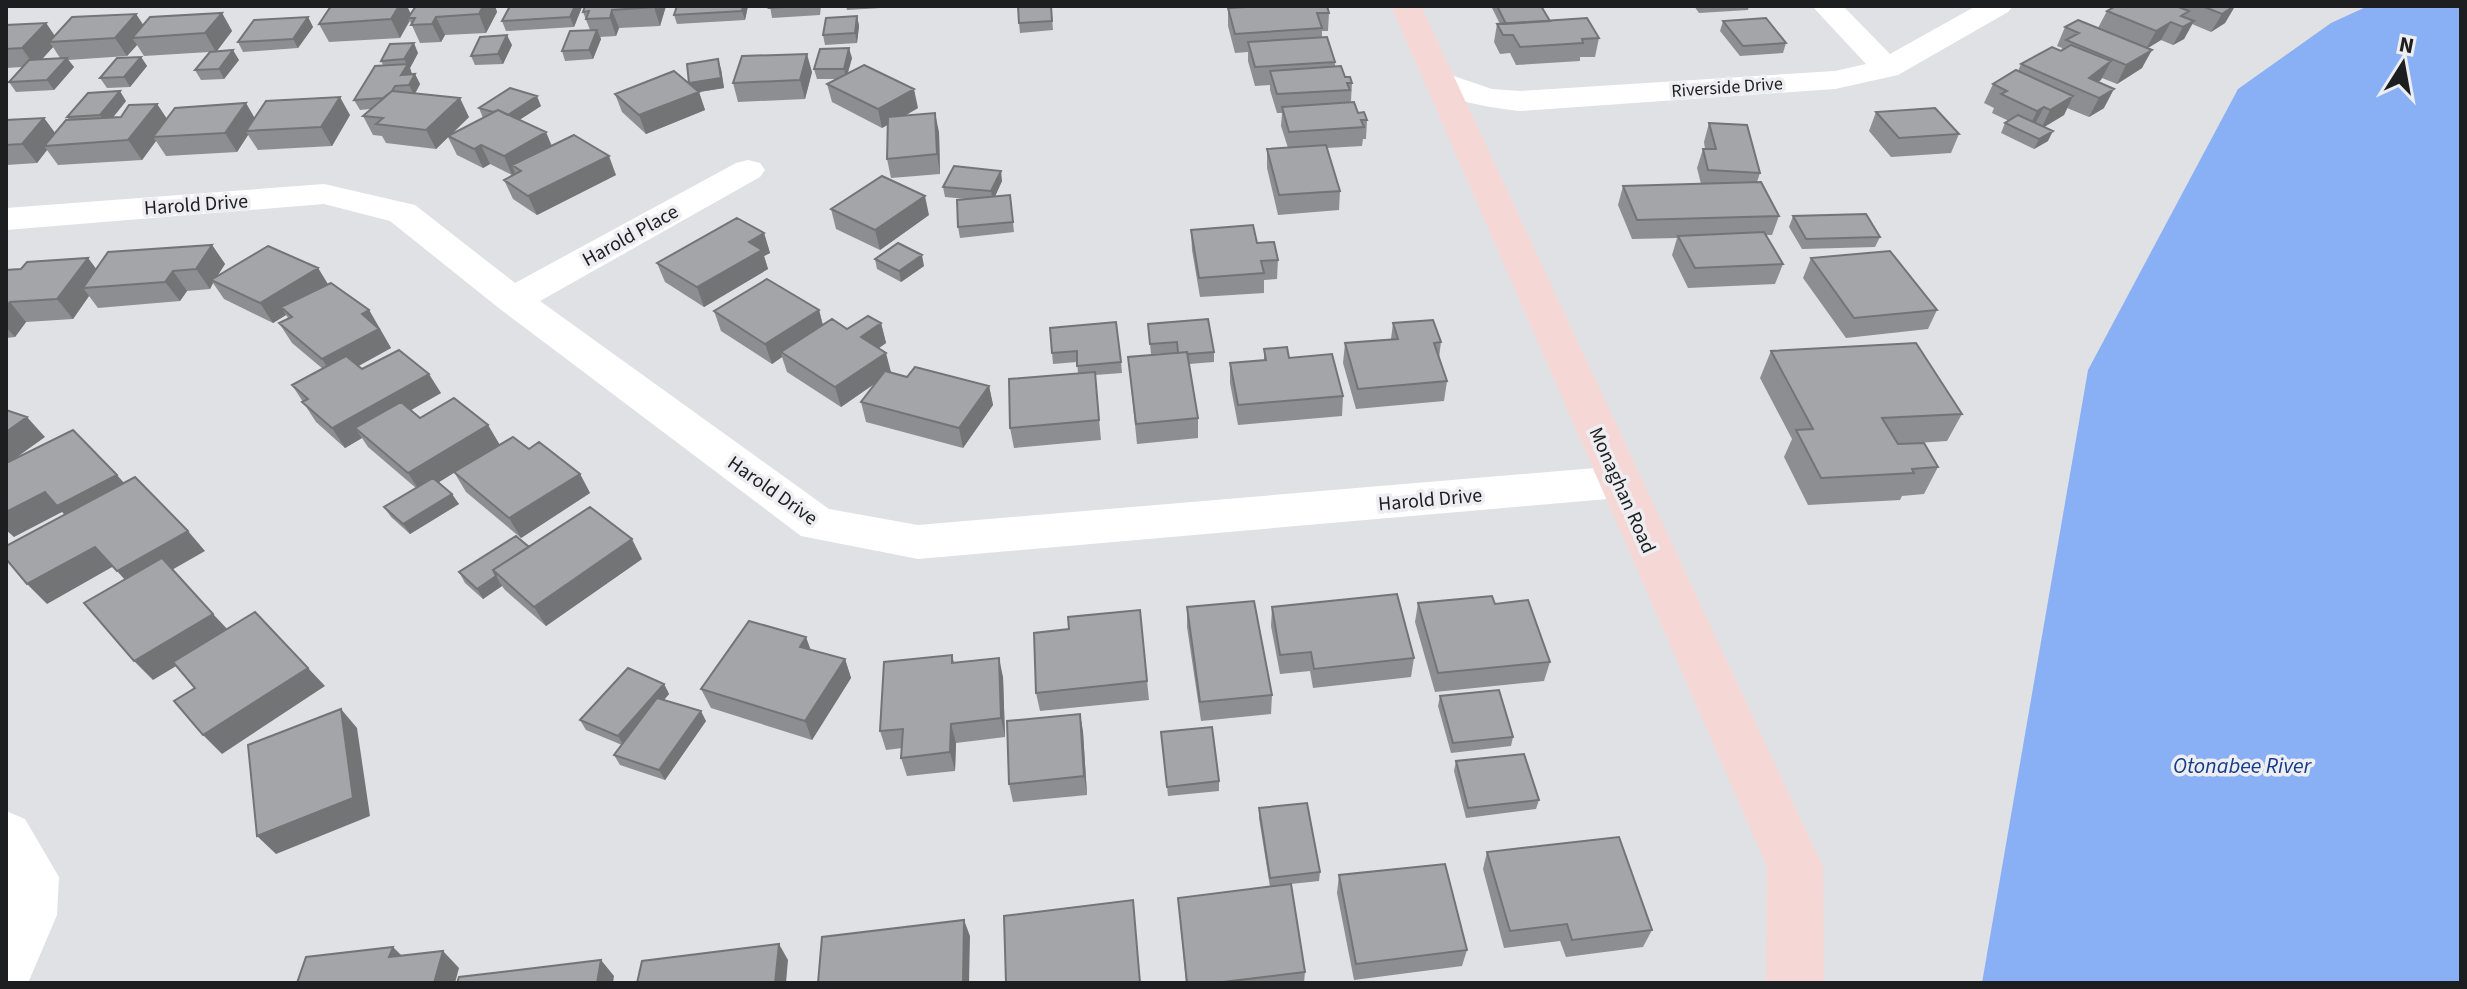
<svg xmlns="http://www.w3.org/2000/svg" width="2467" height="989" font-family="'Source Sans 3',sans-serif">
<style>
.water{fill:#89b0f4}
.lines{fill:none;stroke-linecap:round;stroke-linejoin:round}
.street{fill:#fff;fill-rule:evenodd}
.secondary{fill:#f5d8d5;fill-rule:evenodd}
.wall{fill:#8d8e91;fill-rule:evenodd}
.shaded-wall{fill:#737476}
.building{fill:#a4a5a9;stroke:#737476;stroke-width:2}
.labels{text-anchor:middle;stroke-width:7;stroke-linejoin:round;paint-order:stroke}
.far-street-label{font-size:18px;fill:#1d1e1f;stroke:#eeeef2}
.street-label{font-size:20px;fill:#1d1e1f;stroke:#eeeef2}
.water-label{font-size:22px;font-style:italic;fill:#133d8b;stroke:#eeeef2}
</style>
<rect width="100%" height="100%" fill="#e0e1e5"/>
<path class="water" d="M 2368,6 L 2461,6 L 2461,983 L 1982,983 L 2088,370 L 2238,89 L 2331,23 Z"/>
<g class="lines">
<path class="street" d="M 1812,6 L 1843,6 L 1890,54 L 1976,6 L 2013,6 L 2008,12 L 1898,75 L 1835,89 L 1520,111 C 1496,108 1441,102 1426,81 L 1431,74 L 1442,72 L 1492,89 L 1520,91 L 1835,71 L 1866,64 Z
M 748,160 L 760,163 L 765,170 L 760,177 L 540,301 L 829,509 L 918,525 L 1619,466 L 1634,471 L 1641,482 L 1634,493 L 1619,498 L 918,559 L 801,536 L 500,309 L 390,221 L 324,204 L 6,230 L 6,208 L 324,184 L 415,205 L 515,283 L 736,163 Z
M 6,811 L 25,819 L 59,877 L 57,915 L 28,983 L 6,983 Z"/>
<path class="secondary" d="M 1391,6 L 1421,6 L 1823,867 L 1824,983 L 1766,983 L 1767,867 Z"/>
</g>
<path class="wall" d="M 399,6 L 407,6 L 411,14 L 416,6 L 495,6 L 497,12 L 486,33 L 445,35 L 441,42 L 420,43 L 410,21 L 400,38 L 329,42 L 319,24 Z
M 510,6 L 582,6 L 582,7 L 574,27 L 506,31 L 502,21 Z
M 585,6 L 666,6 L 660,26 L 619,28 L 616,36 L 600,37 L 601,39 L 593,59 L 565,61 L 562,51 L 590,30 L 583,12 Z
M 748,6 L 745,20 L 677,24 L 674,15 Z
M 770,6 L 821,6 L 820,15 L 772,18 Z
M 846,6 L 898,6 L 898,7 L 847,10 Z
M 1051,6 L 1053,30 L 1020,33 L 1019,23 Z
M 1491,6 L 1541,6 L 1550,21 L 1599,38 L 1595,57 L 1580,57 L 1580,61 L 1516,65 L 1510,53 L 1500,54 L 1494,42 L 1497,24 L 1500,24 Z
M 1694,6 L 1749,6 L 1748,10 L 1699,13 Z
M 2116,6 L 2235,6 L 2225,23 L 2211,32 L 2192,24 L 2184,39 L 2173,45 L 2161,40 L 2148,48 L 2142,68 L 2117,84 L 2102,78 L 2098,82 L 2104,108 L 2089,117 L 2067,108 L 2064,115 L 2044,127 L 2048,141 L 2034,149 L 2001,133 L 2005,123 L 2009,121 L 1992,113 L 1994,108 L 1984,103 L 1993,84 L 2018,71 L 2021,64 L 2061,51 L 2062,48 L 2057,46 L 2065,27 L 2098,28 L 2107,11 Z
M 1228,8 L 1329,13 L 1328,31 L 1322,31 L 1322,38 L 1335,62 L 1335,67 L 1352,83 L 1351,101 L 1349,102 L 1349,103 L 1367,120 L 1366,139 L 1363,139 L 1362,146 L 1327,148 L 1340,191 L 1339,210 L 1278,215 L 1267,168 L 1267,149 L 1288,148 L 1281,126 L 1282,113 L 1277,113 L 1270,90 L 1270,85 L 1255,86 L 1248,61 L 1248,52 L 1235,53 L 1228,26 Z
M 222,13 L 232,31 L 217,51 L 239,60 L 224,79 L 201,80 L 195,70 L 209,52 L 144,56 L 137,45 L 127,56 L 68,60 L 74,67 L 54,90 L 16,92 L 9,82 L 22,67 L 6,68 L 6,25 L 46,23 L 55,36 L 136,14 L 143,25 ZM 53,47 L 60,58 L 42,59 Z
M 857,16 L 859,26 L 857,43 L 825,45 L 823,35 Z
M 308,17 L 313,27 L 298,48 L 243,52 L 238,42 Z
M 1723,21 L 1786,43 L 1783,53 L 1740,56 L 1720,31 Z
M 512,45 L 503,64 L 475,65 L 471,56 Z
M 418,53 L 410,68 L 412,75 L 415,74 L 420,84 L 415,94 L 469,117 L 451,135 L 483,118 L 479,108 L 541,106 L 519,120 L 552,146 L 616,175 L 537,215 L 513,199 L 504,180 L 515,173 L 512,175 L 490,164 L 483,168 L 457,155 L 448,137 L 436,149 L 386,143 L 382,136 L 373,135 L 363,116 L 370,109 L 360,110 L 354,100 L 383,65 L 381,61 Z
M 141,57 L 147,66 L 130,87 L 107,88 L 100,78 Z
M 852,58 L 848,73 L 918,108 L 905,116 L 939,132 L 940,174 L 891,178 L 887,159 L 887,125 L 882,128 L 832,102 L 827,84 L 837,79 L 817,79 L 814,69 Z
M 721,69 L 724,88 L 699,92 L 705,110 L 646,134 L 622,112 L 615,94 L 689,83 Z
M 812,72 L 805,99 L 738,102 L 733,83 Z
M 126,101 L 113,117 L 121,117 L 157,104 L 167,119 L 255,118 L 350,115 L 332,146 L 258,150 L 248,135 L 237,152 L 166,156 L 156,141 L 142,160 L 58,165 L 47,150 L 37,163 L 6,165 L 6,120 L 44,118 L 55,133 L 69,120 L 67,117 Z
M 1876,112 L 1959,134 L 1951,153 L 1891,157 L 1869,131 Z
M 1709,123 L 1760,173 L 1757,182 L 1779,216 L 1772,235 L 1766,235 L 1783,264 L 1775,284 L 1688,288 L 1672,255 L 1677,238 L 1632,239 L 1618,205 L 1623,186 L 1701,184 L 1697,168 L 1703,149 L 1705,149 L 1704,142 Z
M 1002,181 L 995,196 L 1010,195 L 1014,232 L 960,238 L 958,227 L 967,199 L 945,197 L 943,187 Z
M 831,209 L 929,215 L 880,250 L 836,229 Z
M 1793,216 L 1880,237 L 1875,247 L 1802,249 L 1789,227 Z
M 1191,230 L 1257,243 L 1278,260 L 1277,279 L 1264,280 L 1264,293 L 1200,297 L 1192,250 Z
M 764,233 L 770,253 L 764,256 L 768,269 L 704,307 L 665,282 L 657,263 Z
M 212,245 L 225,264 L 218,275 L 318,268 L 328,284 L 369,310 L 391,348 L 358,366 L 362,369 L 441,393 L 411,410 L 420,418 L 488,425 L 499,445 L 529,449 L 580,474 L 590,493 L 521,538 L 466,492 L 454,472 L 439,482 L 459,504 L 410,534 L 391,517 L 384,507 L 416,488 L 368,447 L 362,438 L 345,448 L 316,422 L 292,385 L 323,369 L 292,343 L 279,323 L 288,318 L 286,315 L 273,323 L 224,299 L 213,283 L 210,289 L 187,291 L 180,301 L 98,308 L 89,296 L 73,319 L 26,322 L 15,337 L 6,338 L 6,270 L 21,269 L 88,258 L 96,269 Z
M 1811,258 L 1937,310 L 1928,329 L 1846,338 L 1803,278 Z
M 875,259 L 924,266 L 901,282 L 877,269 Z
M 819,310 L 823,325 L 847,329 L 881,323 L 886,343 L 879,348 L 891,373 L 907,377 L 989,386 L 993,405 L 963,448 L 866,422 L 861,402 L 876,383 L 841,407 L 787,372 L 782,357 L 772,364 L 721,331 L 714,311 Z
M 1393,323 L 1441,342 L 1439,358 L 1447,381 L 1444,401 L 1356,409 L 1343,363 L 1345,343 L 1391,339 Z
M 1148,324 L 1214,352 L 1214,362 L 1189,364 L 1198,418 L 1198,438 L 1137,444 L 1128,357 L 1177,353 L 1151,354 Z
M 1050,328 L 1121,362 L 1122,373 L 1095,375 L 1101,440 L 1014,448 L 1010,428 L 1078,373 L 1077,362 L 1053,364 Z
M 1264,349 L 1289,358 L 1343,396 L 1342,416 L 1238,425 L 1230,383 L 1230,363 L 1264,360 Z
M 1771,351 L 1962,414 L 1947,441 L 1902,444 L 1938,467 L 1924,494 L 1902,496 L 1900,500 L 1808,505 L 1784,457 L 1792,439 L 1760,378 Z
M 529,547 L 642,559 L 546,626 L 505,590 L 502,586 L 483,599 L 465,583 L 459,572 Z
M 1418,603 L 1495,604 L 1550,662 L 1544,681 L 1435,692 L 1415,622 Z
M 1187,607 L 1272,695 L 1271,714 L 1201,721 L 1187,627 Z
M 1272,607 L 1414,658 L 1411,677 L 1313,688 L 1310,671 L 1280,674 L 1271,626 Z
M 1140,610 L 1149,700 L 1040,711 L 1036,693 L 1069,629 Z
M 952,655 L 954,662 L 1003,677 L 1005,737 L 956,743 L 955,771 L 907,776 L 901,758 L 902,748 L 886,750 L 880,731 Z
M 845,659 L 851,678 L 812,740 L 711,708 L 701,689 Z
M 664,684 L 669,694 L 664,700 L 706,721 L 665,780 L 620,765 L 614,755 L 622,745 L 586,730 L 580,720 Z
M 1440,696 L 1513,737 L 1511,746 L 1451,753 L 1438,706 Z
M 1080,714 L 1083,732 L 1087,795 L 1013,802 L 1009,784 Z
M 1161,732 L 1219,781 L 1219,791 L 1168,796 Z
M 1456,761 L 1539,800 L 1536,809 L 1466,818 L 1454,771 Z
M 1259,808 L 1320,872 L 1319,881 L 1291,884 L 1305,972 L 1304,983 L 1186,983 L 1178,898 L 1270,887 L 1259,818 Z
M 1487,852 L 1652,930 L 1643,947 L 1566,957 L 1560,941 L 1504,948 L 1483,869 Z
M 1339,875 L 1467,950 L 1462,966 L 1354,980 L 1337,893 Z"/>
<path class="shaded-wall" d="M 399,6 L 407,6 L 412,17 L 408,18 L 409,21 L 400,38 L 391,19 Z
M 483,6 L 495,6 L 497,12 L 486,33 L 479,14 Z
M 575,6 L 582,6 L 582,7 L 574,27 L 570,17 Z
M 654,6 L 666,6 L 660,26 L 654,7 Z
M 743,6 L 748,6 L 745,20 L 742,11 Z
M 2235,6 L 2225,23 L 2211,32 L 2222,14 Z
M 612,10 L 619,28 L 616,36 L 610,18 Z
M 222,13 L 232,31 L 216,52 L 205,33 Z
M 136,14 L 148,32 L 132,38 L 137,45 L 127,56 L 115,38 Z
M 857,16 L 859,26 L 857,43 L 855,33 Z
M 308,17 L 313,27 L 298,48 L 293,39 Z
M 436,17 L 445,35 L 441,42 L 432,24 Z
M 2194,21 L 2184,39 L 2173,45 L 2183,27 Z
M 2171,22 L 2161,40 L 2146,49 L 2156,31 Z
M 46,23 L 58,41 L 49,42 L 53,47 L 35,67 L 22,48 Z
M 597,30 L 601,39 L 593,59 L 589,50 Z
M 507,35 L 512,45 L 503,64 L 498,54 Z
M 414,43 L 418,53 L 410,68 L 412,74 L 406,85 L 401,75 L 407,65 L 404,59 Z
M 849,48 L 852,58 L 846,78 L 844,69 Z
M 233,50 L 239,60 L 224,79 L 219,69 Z
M 2152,50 L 2142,68 L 2117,84 L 2126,65 Z
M 807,54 L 812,72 L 805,99 L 800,80 Z
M 141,57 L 147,66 L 130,87 L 124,77 Z
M 67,58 L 74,67 L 54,90 L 47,80 Z
M 718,59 L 721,69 L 724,88 L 699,92 L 705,110 L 646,134 L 639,115 L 689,83 Z
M 2111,61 L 2101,80 L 2085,92 L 2089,78 Z
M 415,74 L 420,84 L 414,95 L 409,85 Z
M 914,89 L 918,108 L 882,128 L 878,109 Z
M 2114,89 L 2104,108 L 2089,117 L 2099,98 Z
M 120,91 L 126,101 L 107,125 L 100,115 Z
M 537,96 L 541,106 L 510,126 L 506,116 Z
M 2073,96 L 2064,115 L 2041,129 L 2050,110 Z
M 340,97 L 350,115 L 332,146 L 321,127 Z
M 460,98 L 469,117 L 436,149 L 426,130 Z
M 246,103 L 257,122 L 246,131 L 248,135 L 237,152 L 225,133 Z
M 157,104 L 169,122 L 153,137 L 156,141 L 142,160 L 128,140 Z
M 2044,107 L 2034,126 L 2028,130 L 2037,111 Z
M 935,113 L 939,132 L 940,174 L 937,154 Z
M 44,118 L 58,137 L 44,146 L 47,150 L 37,163 L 22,144 Z
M 2053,131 L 2048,141 L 2034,149 L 2039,139 Z
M 546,132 L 554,151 L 512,165 L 515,173 L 512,175 L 504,156 Z
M 481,145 L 490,164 L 483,168 L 474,149 Z
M 609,156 L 616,175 L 537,215 L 528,196 Z
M 1001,171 L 1002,181 L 993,201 L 991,191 Z
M 925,196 L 929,215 L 880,250 L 875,230 Z
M 764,233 L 770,253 L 764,256 L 768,269 L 704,307 L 697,287 L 749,242 Z
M 212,245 L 225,264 L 214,281 L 211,280 L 213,283 L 210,289 L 196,269 Z
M 922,255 L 924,266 L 901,282 L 899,271 Z
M 88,258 L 103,278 L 83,288 L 89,296 L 73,319 L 57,299 Z
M 318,268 L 330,288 L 281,307 L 286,315 L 273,323 L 260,303 Z
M 173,271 L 187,291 L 180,301 L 165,282 Z
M 10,302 L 26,322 L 15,337 L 6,327 L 6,307 Z
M 369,310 L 391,348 L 335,379 L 322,359 L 362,314 Z
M 819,310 L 824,330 L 781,352 L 782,357 L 772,364 L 765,344 Z
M 881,323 L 886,343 L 866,357 L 861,337 Z
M 886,353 L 891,372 L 841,407 L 835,387 Z
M 429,374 L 441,393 L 365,436 L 355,428 L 362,438 L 345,448 L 332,428 Z
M 989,386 L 993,405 L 963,448 L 959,428 Z
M 27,417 L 45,437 L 6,465 L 6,432 Z
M 488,425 L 500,445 L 421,493 L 408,473 Z
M 580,474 L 590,493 L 521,538 L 509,518 Z
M 117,475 L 134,494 L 76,526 L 62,512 L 14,537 L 6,530 L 6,512 L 45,492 Z
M 452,494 L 459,504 L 410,534 L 403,524 Z
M 188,531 L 205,551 L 135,591 L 117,571 Z
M 632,539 L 642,559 L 546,626 L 534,607 Z
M 95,547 L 114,566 L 47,604 L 27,584 Z
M 496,576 L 502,586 L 483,599 L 477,589 Z
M 213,614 L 231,633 L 153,680 L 134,661 Z
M 806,637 L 813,656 L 800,647 Z
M 999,658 L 1003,677 L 1005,737 L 1001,718 Z
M 845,659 L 851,678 L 812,740 L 805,721 Z
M 308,668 L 325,686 L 222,754 L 203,735 Z
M 664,684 L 669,694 L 624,746 L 618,736 Z
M 341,709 L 357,728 L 370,816 L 276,854 L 257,836 Z
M 701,711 L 706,721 L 665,780 L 659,770 Z
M 1080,714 L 1083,732 L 1087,795 L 1084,776 Z
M 951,724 L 956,743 L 955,771 L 950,752 Z
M 964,920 L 970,936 L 969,983 L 963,983 Z
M 779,944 L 788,960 L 786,983 L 775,983 Z
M 393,947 L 410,964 L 389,957 Z
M 443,951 L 459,968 L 455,983 L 434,983 Z
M 601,960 L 614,976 L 613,983 L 597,983 Z"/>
<path class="building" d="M 331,6 L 399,6 L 391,19 L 319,24 Z
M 416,6 L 483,6 L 479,14 L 436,17 L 432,24 L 411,25 L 415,18 L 408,18 Z
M 510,6 L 575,6 L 570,17 L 502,21 Z
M 585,6 L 654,6 L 654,7 L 612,10 L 610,18 L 586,19 L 589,11 L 583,12 Z
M 677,6 L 743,6 L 742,11 L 674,15 Z
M 770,6 L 805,6 L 769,8 Z
M 1018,6 L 1051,6 L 1052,21 L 1019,23 Z
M 1263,6 L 1327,6 L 1329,13 L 1317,13 L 1322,28 L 1235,34 L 1228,8 Z
M 1497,6 L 1541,6 L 1550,21 L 1506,24 Z
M 2116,6 L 2176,6 L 2189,11 L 2181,16 L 2194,21 L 2183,27 L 2171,22 L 2156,31 L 2107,11 Z
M 2202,6 L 2234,6 L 2222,14 Z
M 222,13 L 205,33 L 132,38 L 150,17 Z
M 136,14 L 115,38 L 49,42 L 72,17 Z
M 857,16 L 855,33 L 823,35 L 826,18 Z
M 308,17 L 293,39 L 238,42 L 254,20 Z
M 1587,18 L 1599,38 L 1582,39 L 1583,43 L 1520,47 L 1513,35 L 1503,35 L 1497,24 Z
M 1766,18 L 1786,43 L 1743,46 L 1723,21 Z
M 2078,20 L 2152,50 L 2126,65 L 2066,40 L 2079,33 L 2065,27 Z
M 46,23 L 22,48 L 6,49 L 6,25 Z
M 597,30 L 589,50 L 562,51 L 570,31 Z
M 507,35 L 498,54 L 471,56 L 480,37 Z
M 1327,37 L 1335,62 L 1255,67 L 1248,42 Z
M 414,43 L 404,59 L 381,61 L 390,44 Z
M 2071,45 L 2111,61 L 2089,78 L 2114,89 L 2099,98 L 2021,64 L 2052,47 L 2061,51 Z
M 849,48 L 844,69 L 814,69 L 820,49 Z
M 233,50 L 219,69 L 195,70 L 210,52 Z
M 807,54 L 800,80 L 733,83 L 742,56 Z
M 141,57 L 124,77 L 100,78 L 117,58 Z
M 67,58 L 47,80 L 9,82 L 29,60 Z
M 718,59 L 721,78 L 689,83 L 687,64 Z
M 408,64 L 401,75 L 415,74 L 409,85 L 395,86 L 392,91 L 383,98 L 354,100 L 375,66 Z
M 864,65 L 914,89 L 878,109 L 827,84 Z
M 1341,66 L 1345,77 L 1350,77 L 1352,83 L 1347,83 L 1350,90 L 1277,94 L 1270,71 Z
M 2016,70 L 2073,96 L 2050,110 L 2044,107 L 2037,111 L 2001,94 L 2007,91 L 1993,84 Z
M 674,71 L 699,92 L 639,115 L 615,94 Z
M 510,88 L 537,96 L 508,115 L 498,110 L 493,112 L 479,108 Z
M 120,91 L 100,115 L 67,117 L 88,93 Z
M 392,91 L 460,98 L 426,130 L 376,124 L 383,118 L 363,116 Z
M 340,97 L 321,127 L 246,131 L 266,101 Z
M 1354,102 L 1358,113 L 1364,112 L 1367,120 L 1361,120 L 1364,127 L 1289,132 L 1282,107 Z
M 246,103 L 225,133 L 153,137 L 175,108 Z
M 157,104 L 128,140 L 44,146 L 66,120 L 121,117 L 129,105 Z
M 1935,108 L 1959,134 L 1899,138 L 1876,112 Z
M 498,110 L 546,132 L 504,156 L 481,145 L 474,149 L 448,136 Z
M 935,113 L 937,154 L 887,159 L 888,117 Z
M 2018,115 L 2053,131 L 2039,139 L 2005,123 Z
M 44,118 L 22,144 L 6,145 L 6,120 Z
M 1709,123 L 1747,125 L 1760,173 L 1708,170 L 1703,149 L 1716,149 Z
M 574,135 L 609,156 L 528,196 L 504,180 L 521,171 L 512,165 Z
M 1326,145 L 1340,191 L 1279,195 L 1267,149 Z
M 954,166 L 1001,171 L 991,191 L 943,187 Z
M 882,176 L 925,196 L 875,230 L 831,209 Z
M 1761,182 L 1779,216 L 1637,220 L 1623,186 Z
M 1010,195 L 1013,222 L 958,227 L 957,200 Z
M 1866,214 L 1880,237 L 1806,239 L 1793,216 Z
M 737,218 L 764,233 L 749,242 L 762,250 L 697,287 L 657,263 Z
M 1253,225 L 1257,243 L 1274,242 L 1278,260 L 1261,261 L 1264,273 L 1199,278 L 1191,230 Z
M 1764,232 L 1783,264 L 1695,268 L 1678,236 Z
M 898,243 L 922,255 L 899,271 L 875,259 Z
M 212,245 L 196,269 L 173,271 L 165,282 L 83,288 L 108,252 Z
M 268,246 L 318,268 L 260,303 L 211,280 Z
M 1890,251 L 1937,310 L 1854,318 L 1811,258 Z
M 88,258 L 57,299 L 10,302 L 6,307 L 6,270 L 21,269 L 27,262 Z
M 767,279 L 819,310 L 765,344 L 714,311 Z
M 331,283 L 369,310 L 362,314 L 379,329 L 322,359 L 279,323 L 292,317 L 281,307 Z
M 868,316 L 881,323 L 861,337 L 886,353 L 835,387 L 781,352 L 832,319 L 847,329 Z
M 1208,319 L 1214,352 L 1188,354 L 1187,352 L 1178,353 L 1177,342 L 1150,344 L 1148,324 Z
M 1433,320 L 1441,342 L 1434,343 L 1447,381 L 1358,389 L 1345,343 L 1398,339 L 1393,323 Z
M 1116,322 L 1121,362 L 1077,366 L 1077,351 L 1052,353 L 1050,328 Z
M 1916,343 L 1962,414 L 1882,418 L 1898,444 L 1924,443 L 1938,467 L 1912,469 L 1914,473 L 1821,478 L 1796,430 L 1813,429 L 1771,351 Z
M 1287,347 L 1289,358 L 1332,354 L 1343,396 L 1238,405 L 1230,363 L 1266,360 L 1264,349 Z
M 399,350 L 429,374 L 332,428 L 302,402 L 308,399 L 292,385 L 346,356 L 362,369 Z
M 1187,352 L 1198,418 L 1136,424 L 1128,357 Z
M 915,367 L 989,386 L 959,428 L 861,402 L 885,371 L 907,377 Z
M 1095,372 L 1099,420 L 1010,428 L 1009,379 Z
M 454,398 L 488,425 L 408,473 L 355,428 L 401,402 L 420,418 Z
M 6,410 L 27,417 L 6,432 Z
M 73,430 L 117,475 L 57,506 L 45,492 L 6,512 L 6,463 Z
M 513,437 L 529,449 L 539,442 L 580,474 L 509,518 L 454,472 Z
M 135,477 L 188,531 L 117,571 L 95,547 L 27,584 L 6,559 L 6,546 Z
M 433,478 L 452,494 L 403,524 L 384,507 Z
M 590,507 L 632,539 L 534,607 L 493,570 Z
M 516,536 L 529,547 L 493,570 L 496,576 L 477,589 L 459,572 Z
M 162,558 L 213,614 L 134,661 L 84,603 Z
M 1397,594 L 1414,658 L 1314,669 L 1311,652 L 1280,655 L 1272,607 Z
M 1492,596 L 1495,604 L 1528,600 L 1550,662 L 1438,673 L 1418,603 Z
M 1254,601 L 1272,695 L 1200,702 L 1187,607 Z
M 1140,610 L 1147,681 L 1036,693 L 1034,633 L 1069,629 L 1068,617 Z
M 255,612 L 308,668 L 203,735 L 174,701 L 195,688 L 173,662 Z
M 749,621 L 806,637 L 800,647 L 845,659 L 805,721 L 701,689 Z
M 952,655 L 952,663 L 999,658 L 1001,718 L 951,724 L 950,752 L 901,758 L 903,729 L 880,731 L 884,662 Z
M 628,668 L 664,684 L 618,736 L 580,720 Z
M 1499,690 L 1513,737 L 1453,743 L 1440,696 Z
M 657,698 L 701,711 L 659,770 L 614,755 Z
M 341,709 L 353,798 L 257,836 L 248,745 Z
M 1080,714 L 1084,776 L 1009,784 L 1007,721 Z
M 1212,727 L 1219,781 L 1167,787 L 1161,732 Z
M 1524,754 L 1539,800 L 1468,808 L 1456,761 Z
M 1307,803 L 1320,872 L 1270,878 L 1259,808 Z
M 1619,837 L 1652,930 L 1572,940 L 1567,924 L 1510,931 L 1487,852 Z
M 1445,864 L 1467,950 L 1356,964 L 1339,875 Z
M 1291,884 L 1305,972 L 1215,983 L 1187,983 L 1178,898 Z
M 1133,900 L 1140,983 L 1006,983 L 1004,916 Z
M 964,920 L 963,983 L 818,983 L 822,937 Z
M 779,944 L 775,983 L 637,983 L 642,961 Z
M 393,947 L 389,957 L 443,951 L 434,983 L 297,983 L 306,957 Z
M 601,960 L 597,983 L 457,983 L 459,977 Z"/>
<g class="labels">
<g class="far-street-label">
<text transform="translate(1727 87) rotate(-4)" y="6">Riverside Drive</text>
</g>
<g class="street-label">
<text transform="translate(196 204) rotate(-4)" y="7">Harold Drive</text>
<text transform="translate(630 235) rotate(-29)" y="7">Harold Place</text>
<text transform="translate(773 490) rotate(35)" y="7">Harold Drive</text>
<text transform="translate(1623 490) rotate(66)" y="7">Monaghan Road</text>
<text transform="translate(1430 499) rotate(-5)" y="7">Harold Drive</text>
</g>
<g class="water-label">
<text x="2242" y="773">Otonabee River</text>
</g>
</g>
<rect width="2467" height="989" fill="none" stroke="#1d1e1f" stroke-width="16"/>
<g transform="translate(2403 64) rotate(11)" stroke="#eeeef2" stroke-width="6" paint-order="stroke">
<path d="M0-6L14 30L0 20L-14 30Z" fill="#1d1e1f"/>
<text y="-12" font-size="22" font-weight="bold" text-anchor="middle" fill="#1d1e1f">N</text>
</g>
</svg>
